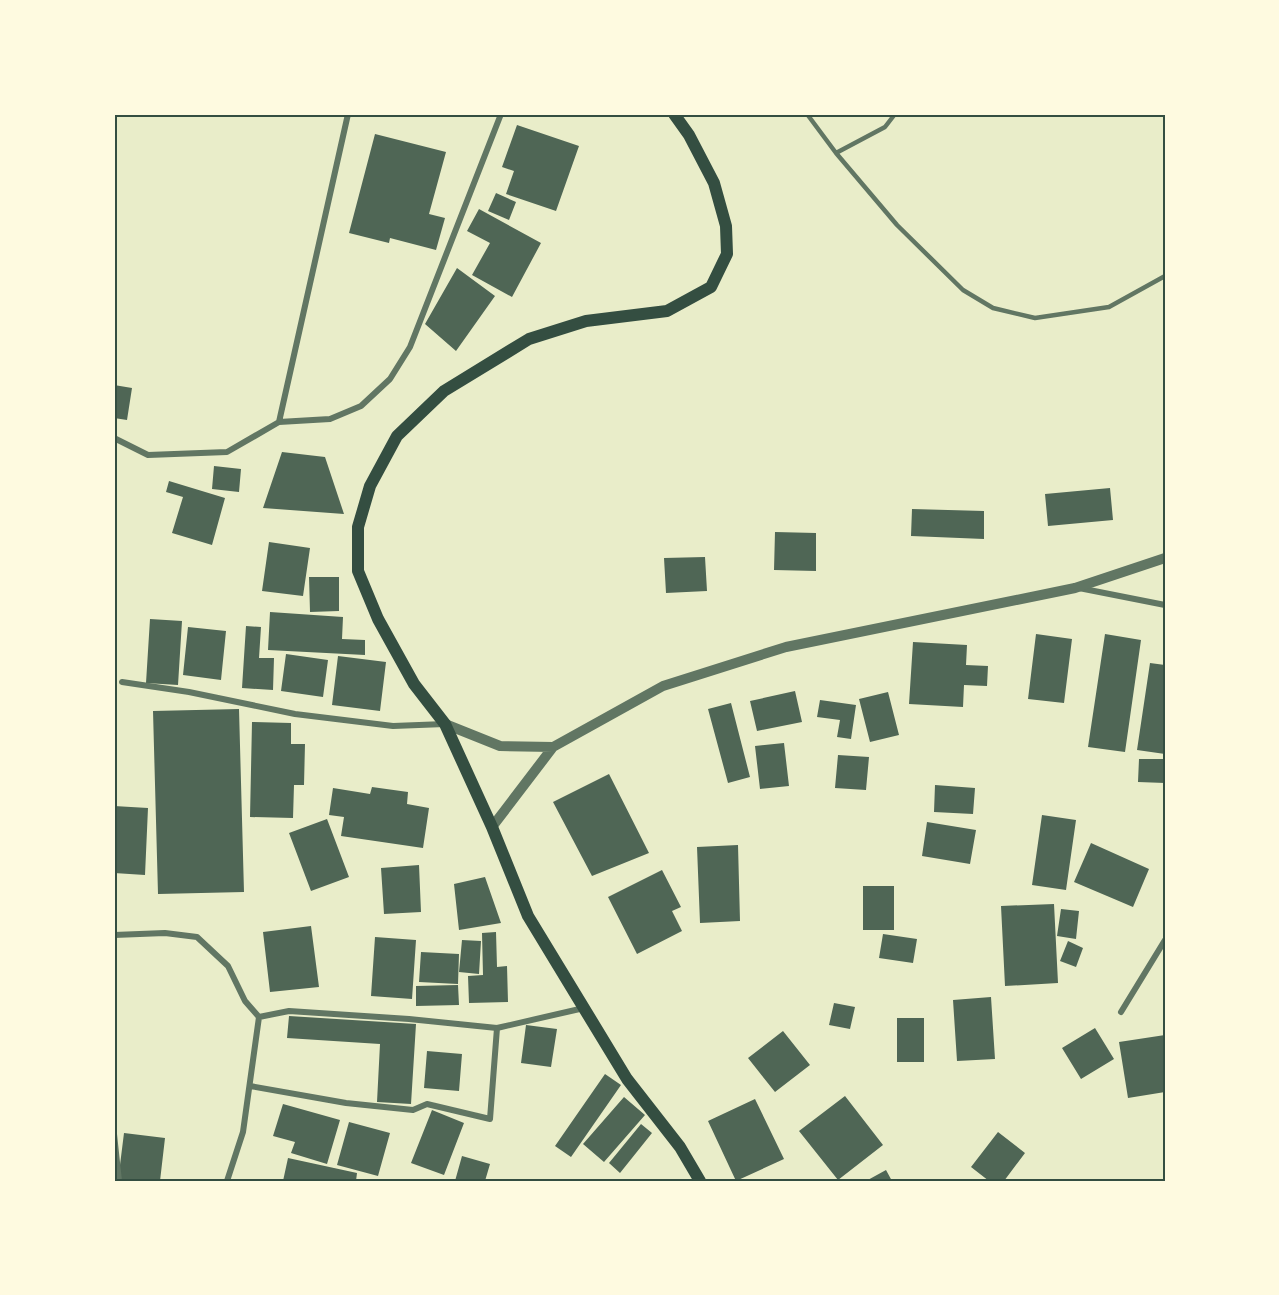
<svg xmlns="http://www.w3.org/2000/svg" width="1279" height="1295" font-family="'Roboto Condensed',sans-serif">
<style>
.building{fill:#4f6655}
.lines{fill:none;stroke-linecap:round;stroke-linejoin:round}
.service{stroke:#617663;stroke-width:4.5}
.minor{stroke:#617663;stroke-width:6}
.tertiary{stroke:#617663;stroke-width:10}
.secondary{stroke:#344e41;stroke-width:12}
.neatline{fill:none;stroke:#344e41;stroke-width:2}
</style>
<rect width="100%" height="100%" fill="#e9edc9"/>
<path class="building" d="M 517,125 L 579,146 L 556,211 L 506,194 L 514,171 L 502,167 Z
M 375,134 L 446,152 L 429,214 L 445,218 L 436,250 L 390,238 L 389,243 L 349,233 Z
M 496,193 L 516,202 L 509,220 L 488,211 Z
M 479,209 L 541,243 L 512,297 L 472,275 L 490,243 L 467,231 Z
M 457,268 L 495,296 L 456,351 L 425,324 Z
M 114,385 L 132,388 L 127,420 L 114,418 Z
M 282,452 L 325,457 L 344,514 L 263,508 Z
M 214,466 L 241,469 L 239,492 L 212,489 Z
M 169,481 L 225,498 L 212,545 L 172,533 L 183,497 L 166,492 Z
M 1110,488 L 1113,520 L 1048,526 L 1045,494 Z
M 912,509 L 984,511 L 984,539 L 911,536 Z
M 775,532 L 816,533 L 816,571 L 774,570 Z
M 269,542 L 310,548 L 303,596 L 262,591 Z
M 705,557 L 707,591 L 666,593 L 664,558 Z
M 309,577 L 339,577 L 339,611 L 310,612 Z
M 270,612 L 343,617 L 342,639 L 365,640 L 365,655 L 268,650 Z
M 150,619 L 182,621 L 178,685 L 146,683 Z
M 246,626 L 261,627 L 259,658 L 274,658 L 273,690 L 242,688 Z
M 188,627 L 226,631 L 221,680 L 183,675 Z
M 1036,634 L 1072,639 L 1064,703 L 1028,699 Z
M 1105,634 L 1141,640 L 1125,752 L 1088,747 Z
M 913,642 L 967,645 L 966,665 L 988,666 L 987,686 L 964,685 L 963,707 L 909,704 Z
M 286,654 L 328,660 L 323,697 L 281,691 Z
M 338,656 L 386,662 L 380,711 L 332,705 Z
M 1150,663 L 1165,665 L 1165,754 L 1137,750 Z
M 795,691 L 802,722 L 757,731 L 750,701 Z
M 888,692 L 899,735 L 870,742 L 859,699 Z
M 820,700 L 856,705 L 851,739 L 837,737 L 840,720 L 817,717 Z
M 731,703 L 750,777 L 728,783 L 708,709 Z
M 239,709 L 244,892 L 158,894 L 153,711 Z
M 252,722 L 291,723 L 291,744 L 305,744 L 304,785 L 294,785 L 293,818 L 250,817 Z
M 784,743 L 789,786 L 760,789 L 755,746 Z
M 838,755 L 869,757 L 866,790 L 835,788 Z
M 1139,759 L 1165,759 L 1165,783 L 1138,782 Z
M 609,774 L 649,853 L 592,876 L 553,802 Z
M 935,785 L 975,788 L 973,814 L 934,812 Z
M 372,787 L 408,792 L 407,804 L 429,808 L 423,848 L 341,836 L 344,817 L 329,815 L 333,788 L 370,794 Z
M 114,806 L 148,808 L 145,875 L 114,873 Z
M 1042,815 L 1076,820 L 1066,890 L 1032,885 Z
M 327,819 L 349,877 L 311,891 L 289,833 Z
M 927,822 L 976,830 L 970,864 L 922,856 Z
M 1091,843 L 1149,869 L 1133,907 L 1074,882 Z
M 738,845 L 740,921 L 700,923 L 697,847 Z
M 419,865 L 421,912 L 384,914 L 381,868 Z
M 662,870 L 681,907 L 672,911 L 682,931 L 637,954 L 608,897 Z
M 485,877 L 501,923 L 459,930 L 454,884 Z
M 863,886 L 894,886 L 894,930 L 863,930 Z
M 1054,904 L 1058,983 L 1005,986 L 1001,906 Z
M 1061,909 L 1079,911 L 1076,939 L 1057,936 Z
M 311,926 L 319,987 L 270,992 L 263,932 Z
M 496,932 L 497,967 L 507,966 L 508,1002 L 469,1003 L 468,976 L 483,975 L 482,933 Z
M 883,934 L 917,939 L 913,963 L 879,958 Z
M 375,937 L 416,940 L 412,999 L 371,996 Z
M 462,940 L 481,941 L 479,974 L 459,972 Z
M 1068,941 L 1083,948 L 1076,967 L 1060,961 Z
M 421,952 L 459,954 L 458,984 L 419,982 Z
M 458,985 L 459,1005 L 416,1006 L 416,986 Z
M 991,997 L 995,1059 L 957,1061 L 953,1000 Z
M 834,1003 L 855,1007 L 850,1029 L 829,1025 Z
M 289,1016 L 416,1024 L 411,1104 L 377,1102 L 380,1044 L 287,1038 Z
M 897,1018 L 924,1018 L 924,1062 L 897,1062 Z
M 526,1025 L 557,1029 L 551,1067 L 521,1063 Z
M 1095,1028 L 1114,1059 L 1081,1079 L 1062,1048 Z
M 783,1031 L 810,1065 L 775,1092 L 748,1058 Z
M 1165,1035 L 1165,1092 L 1128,1098 L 1119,1042 Z
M 427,1051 L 462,1054 L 459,1091 L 424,1088 Z
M 605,1074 L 621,1085 L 571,1157 L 555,1146 Z
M 845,1096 L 883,1145 L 838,1180 L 799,1131 Z
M 624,1097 L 645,1115 L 604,1162 L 583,1144 Z
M 755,1099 L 784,1159 L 736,1181 L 708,1121 Z
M 283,1104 L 340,1120 L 327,1164 L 291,1153 L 295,1142 L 273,1136 Z
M 432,1110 L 464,1123 L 444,1175 L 411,1163 Z
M 349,1122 L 390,1133 L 378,1176 L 337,1165 Z
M 641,1124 L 652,1133 L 620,1173 L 609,1163 Z
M 998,1132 L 1025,1153 L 1004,1181 L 989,1181 L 971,1167 Z
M 124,1133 L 165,1138 L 160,1181 L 118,1181 Z
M 462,1156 L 490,1164 L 485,1181 L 455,1181 Z
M 288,1158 L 357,1173 L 356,1181 L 283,1181 Z
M 886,1170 L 892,1181 L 866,1181 Z"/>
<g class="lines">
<path class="service" d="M 807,114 L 836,153 L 897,225 L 963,290 L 993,308 L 1035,318 L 1109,307 L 1165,276
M 836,153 L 885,127 L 895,114"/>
<path class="minor" d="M 279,422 L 348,114
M 114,438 L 148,455 L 227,452 L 279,422 L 330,419 L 361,406 L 390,379 L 410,347 L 501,114
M 1079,588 L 1165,605
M 122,682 L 189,692 L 295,714 L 393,726 L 445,724
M 114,935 L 165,933 L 197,937 L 228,966 L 245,1001 L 259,1017 L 289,1011 L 409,1019 L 497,1028 L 584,1008
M 1121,1012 L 1165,940
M 250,1086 L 346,1103 L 413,1110 L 427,1104 L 490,1119 L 497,1028
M 114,1134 L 119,1181
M 227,1181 L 243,1132 L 259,1017"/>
<path class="tertiary" d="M 445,724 L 500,746 L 553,747
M 492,827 L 553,747 L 663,686 L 786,647 L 1075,588 L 1165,558"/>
<path class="secondary" d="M 674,114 L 689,135 L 714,183 L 726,226 L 727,254 L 711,287 L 667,311 L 586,321 L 529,339 L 444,391 L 397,436 L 370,486 L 358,527 L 358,571 L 378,619 L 414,684 L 445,724 L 492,827 L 528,916 L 627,1079 L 680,1147 L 700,1181"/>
</g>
<rect width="1279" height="1295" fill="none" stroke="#fefae0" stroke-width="231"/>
<rect x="116" y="116" width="1048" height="1064" class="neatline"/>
</svg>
